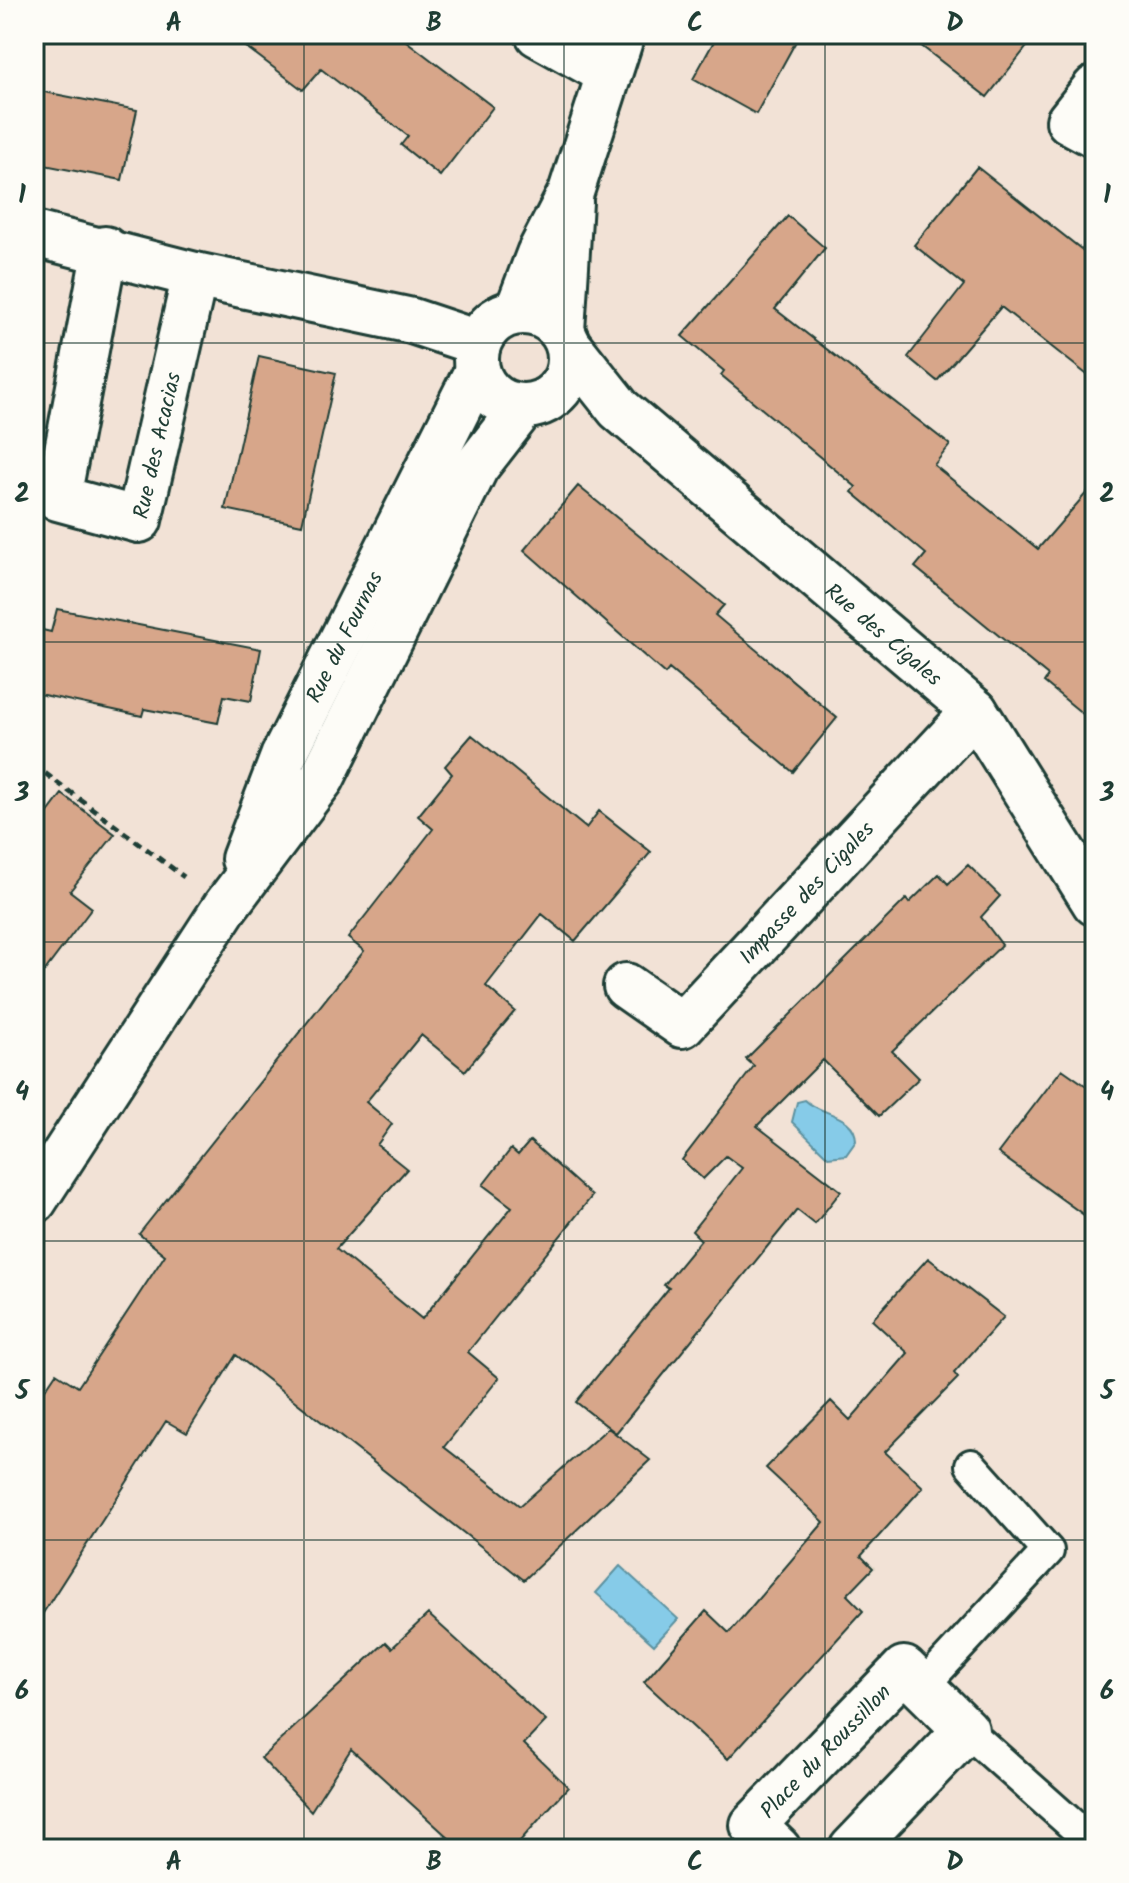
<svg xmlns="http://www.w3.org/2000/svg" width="1129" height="1883" font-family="Kalam,sans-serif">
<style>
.water{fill:#86cbe8;stroke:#5d92a0;stroke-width:2}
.building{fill:#d7a68a;stroke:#1f3d34;stroke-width:2}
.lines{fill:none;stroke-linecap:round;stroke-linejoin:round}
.service-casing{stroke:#1f3d34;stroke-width:36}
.minor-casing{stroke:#1f3d34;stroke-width:50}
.path{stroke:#1f3d34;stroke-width:5;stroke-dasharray:8 6;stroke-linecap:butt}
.service{stroke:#fdfcf7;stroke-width:30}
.minor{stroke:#fdfcf7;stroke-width:44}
.grid{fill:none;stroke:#1f3d34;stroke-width:2;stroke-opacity:0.55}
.labels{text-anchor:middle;stroke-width:6;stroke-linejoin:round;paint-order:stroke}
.street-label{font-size:22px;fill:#1f3d34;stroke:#fdfcf7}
.neatline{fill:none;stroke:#1f3d34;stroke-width:3}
.grid-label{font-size:26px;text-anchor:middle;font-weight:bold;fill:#1f3d34}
</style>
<rect width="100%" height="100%" fill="#f2e2d6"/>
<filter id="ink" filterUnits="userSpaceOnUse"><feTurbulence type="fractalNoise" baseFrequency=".0125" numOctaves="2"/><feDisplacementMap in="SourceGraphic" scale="16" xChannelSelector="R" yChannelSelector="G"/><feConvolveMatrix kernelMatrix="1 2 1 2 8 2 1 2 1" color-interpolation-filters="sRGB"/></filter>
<g filter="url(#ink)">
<path class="water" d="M 805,1100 C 820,1115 856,1114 856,1141 L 846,1155 L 828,1157 L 792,1122 L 797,1102 Z
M 620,1566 L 678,1619 L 654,1645 L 596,1593 Z"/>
<path class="building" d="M 229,34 L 397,34 L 493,107 L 440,176 L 401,145 L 408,136 L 321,69 L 303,90 Z
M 718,34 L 800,34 L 756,114 L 693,79 Z
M 906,34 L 1037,34 L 987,97 Z
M 34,90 L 137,110 L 122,180 L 34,163 Z
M 977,167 L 1095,260 L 1095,381 L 1001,307 L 937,381 L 908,357 L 964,285 L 914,245 Z
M 788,216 L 825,248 L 775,309 L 950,445 L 934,465 L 1038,549 L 1095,483 L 1095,724 L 1044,682 L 1048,676 L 915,567 L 926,554 L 852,492 L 856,487 L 721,375 L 724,371 L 682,336 Z
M 259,356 L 336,373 L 302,525 L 225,509 Z
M 578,486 L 724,605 L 715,615 L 837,718 L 793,772 L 669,669 L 665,674 L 524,550 Z
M 57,609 L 261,649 L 251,701 L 224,696 L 218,723 L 144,709 L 142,716 L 34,693 L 34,628 L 51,632 Z
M 472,735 L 586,828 L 599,811 L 651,852 L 575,941 L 542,914 L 486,986 L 515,1011 L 465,1071 L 421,1035 L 366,1102 L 392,1124 L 377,1145 L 407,1169 L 336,1249 L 422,1319 L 512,1207 L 483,1185 L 511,1149 L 518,1155 L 530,1141 L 592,1196 L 468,1352 L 499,1378 L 444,1447 L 520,1506 L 608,1428 L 650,1460 L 524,1580 L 236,1355 L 187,1433 L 166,1421 L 34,1627 L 34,1406 L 56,1373 L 78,1387 L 165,1255 L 139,1234 L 364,951 L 348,938 L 433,829 L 418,816 L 452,774 L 445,766 Z
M 62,794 L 115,834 L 70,891 L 92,908 L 34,985 L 34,831 Z
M 968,865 L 1000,896 L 981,917 L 1002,945 L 892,1051 L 919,1078 L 879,1116 L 823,1060 L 757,1126 L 841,1191 L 815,1224 L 797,1210 L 616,1433 L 576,1402 L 669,1288 L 664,1285 L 701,1240 L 692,1231 L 742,1168 L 726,1156 L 703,1179 L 682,1160 L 754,1066 L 746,1059 L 906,899 L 909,903 L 939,874 L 948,884 Z
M 1062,1069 L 1095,1092 L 1095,1223 L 998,1153 Z
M 928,1258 L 1004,1317 L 954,1373 L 958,1378 L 885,1452 L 923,1487 L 861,1556 L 873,1568 L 847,1595 L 863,1611 L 728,1759 L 644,1682 L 706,1611 L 729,1633 L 824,1522 L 766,1468 L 831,1401 L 850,1420 L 908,1353 L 872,1320 Z
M 428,1614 L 546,1721 L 524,1744 L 568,1787 L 513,1849 L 461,1849 L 351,1749 L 311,1811 L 261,1758 L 386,1642 L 392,1648 Z"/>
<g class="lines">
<g class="service-casing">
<path id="service" d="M 922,1687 L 1048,1551 L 971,1465
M 966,1730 L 1095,1845"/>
</g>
<g class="minor-casing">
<g id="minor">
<path d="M 538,34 L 608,73"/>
<path d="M 1095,88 L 1069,121 L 1095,135"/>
<path d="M 34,234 L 195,275 L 412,321 L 478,343"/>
<path id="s1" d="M 105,249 L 58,498 L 139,520 L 195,275"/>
<circle cx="523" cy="359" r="47"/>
<path d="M 517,312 L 539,254 L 571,192 L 622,34"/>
<path d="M 562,331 L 570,202"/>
<path id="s2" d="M 569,346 L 619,409 L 975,711 L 1095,903"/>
<path id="s3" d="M 244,859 L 283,757 L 477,371"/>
<path id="s4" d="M 626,986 L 682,1025 L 975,711"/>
<path d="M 34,1201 L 225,907 L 322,778 L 476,467 L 522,408"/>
<path id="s5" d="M 778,1849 L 753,1825 L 904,1669 L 966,1730 L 852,1849"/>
</g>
</g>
<path class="path" d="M 34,765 L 184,877"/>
<use href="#service" class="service"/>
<use href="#minor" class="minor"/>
</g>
</g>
<path class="grid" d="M 304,34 L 304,1849M 564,34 L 564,1849M 825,34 L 825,1849M 34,343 L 1095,343M 34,642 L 1095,642M 34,942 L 1095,942M 34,1241 L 1095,1241M 34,1540 L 1095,1540"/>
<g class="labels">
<g class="street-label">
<text dy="8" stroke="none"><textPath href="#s1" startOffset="414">Rue des Acacias</textPath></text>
<text dy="8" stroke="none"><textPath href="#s2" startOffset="428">Rue des Cigales</textPath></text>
<text dy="8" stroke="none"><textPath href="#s3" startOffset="244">Rue du Fournas</textPath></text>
<text dy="8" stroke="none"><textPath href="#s4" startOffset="250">Impasse des Cigales</textPath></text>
<text dy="8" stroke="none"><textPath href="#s5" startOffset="138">Place du Roussillon</textPath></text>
</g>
</g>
<rect width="1129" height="1883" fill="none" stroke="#fdfcf7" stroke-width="88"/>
<rect x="44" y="44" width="1041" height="1795" class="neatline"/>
<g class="grid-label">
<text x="174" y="31">A</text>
<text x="434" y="31">B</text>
<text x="695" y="31">C</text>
<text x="955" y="31">D</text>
<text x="22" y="203">1</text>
<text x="1107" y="203">1</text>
<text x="22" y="502">2</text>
<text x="1107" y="502">2</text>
<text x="22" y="801">3</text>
<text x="1107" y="801">3</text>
<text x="22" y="1100">4</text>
<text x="1107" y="1100">4</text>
<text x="22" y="1399">5</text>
<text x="1107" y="1399">5</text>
<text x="22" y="1699">6</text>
<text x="1107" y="1699">6</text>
<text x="174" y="1870">A</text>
<text x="434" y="1870">B</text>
<text x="695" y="1870">C</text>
<text x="955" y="1870">D</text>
</g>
</svg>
